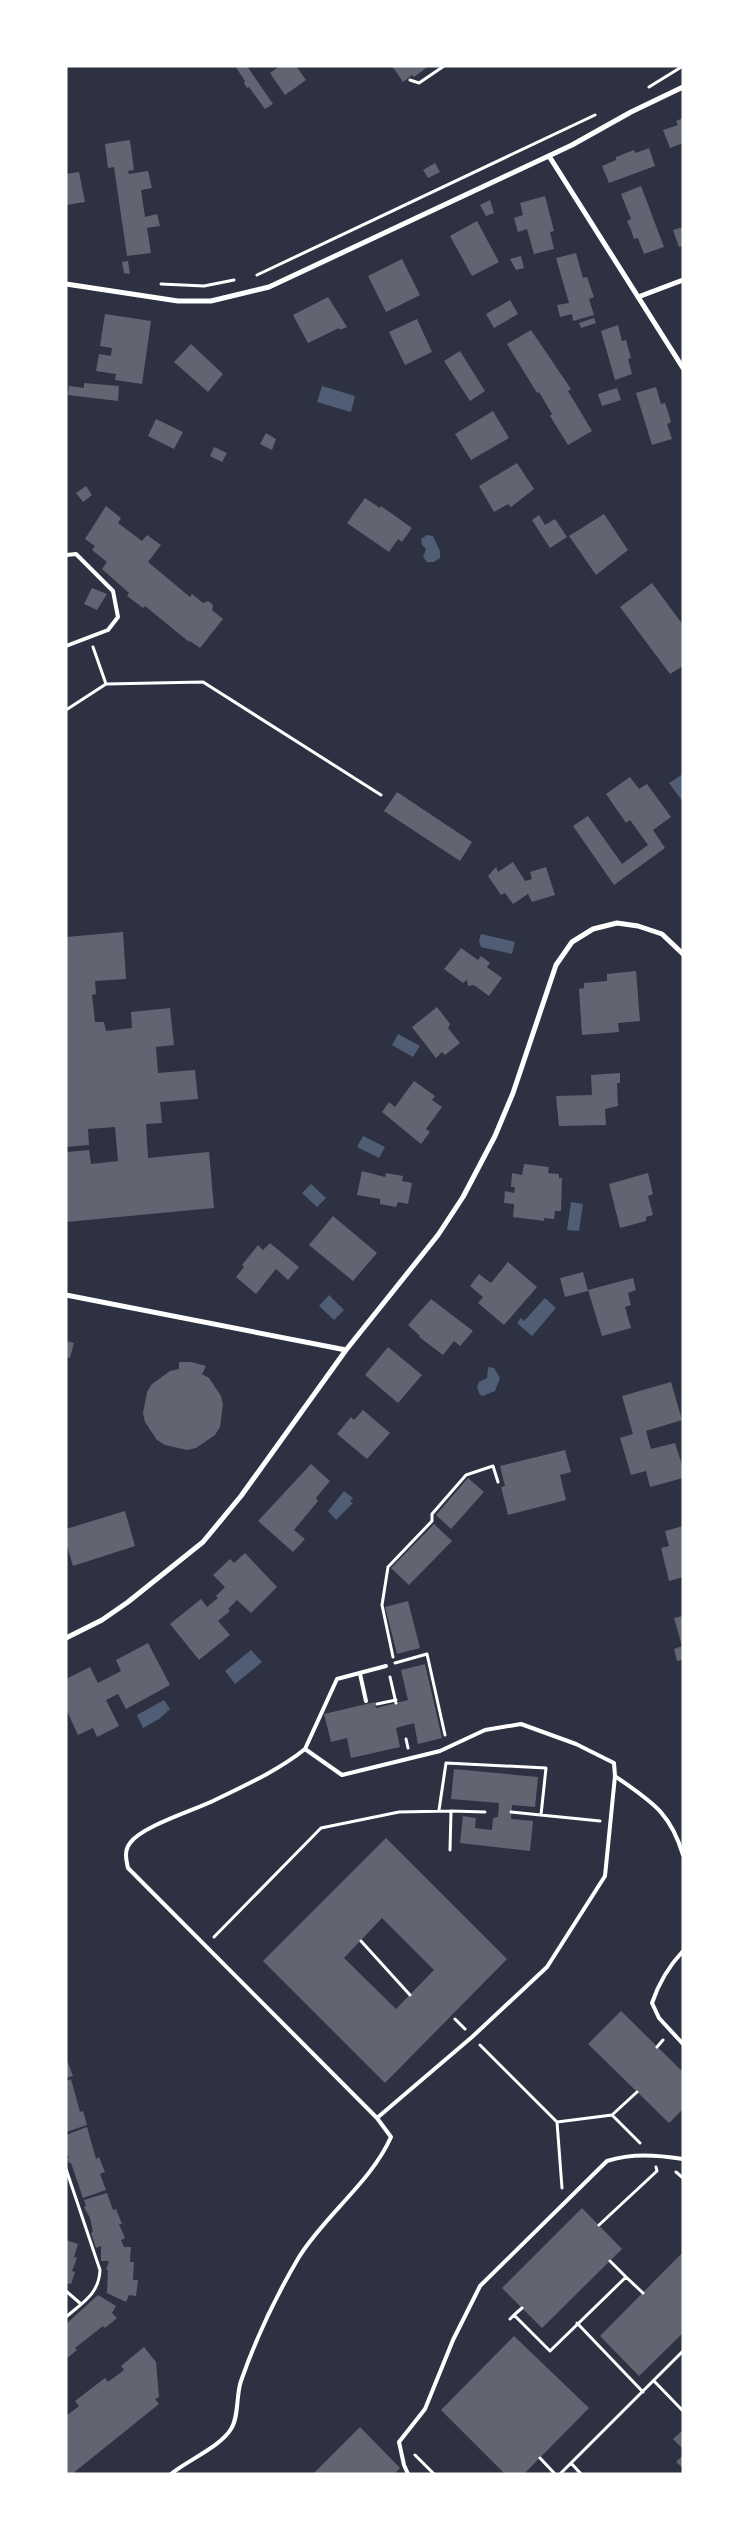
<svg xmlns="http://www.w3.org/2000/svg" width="749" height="2540" font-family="'Exo 2',sans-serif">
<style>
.water{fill:#4f5d75}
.building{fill:#626471;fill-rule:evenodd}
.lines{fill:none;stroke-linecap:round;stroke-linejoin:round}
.path{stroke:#fff;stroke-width:3}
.service{stroke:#fff;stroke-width:4}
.minor{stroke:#fff;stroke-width:5}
</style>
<rect width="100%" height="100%" fill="#2d3142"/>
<path class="water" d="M 322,386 L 355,396 L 351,412 L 317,402 Z
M 427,535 L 433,536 L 440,551 L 440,558 L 434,562 L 427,562 L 423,557 L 426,549 L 422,545 L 421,539 Z
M 683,774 L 683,802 L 669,783 Z
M 481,934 L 515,942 L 512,954 L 481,947 L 479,941 Z
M 398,1034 L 420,1046 L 413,1057 L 392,1045 Z
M 363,1136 L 385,1147 L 379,1158 L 357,1147 Z
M 311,1184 L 326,1198 L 317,1207 L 302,1193 Z
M 571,1202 L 583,1204 L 579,1231 L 567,1230 Z
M 329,1295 L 344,1310 L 334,1320 L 319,1306 Z
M 545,1298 L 556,1308 L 532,1336 L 517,1323 L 521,1318 L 524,1321 Z
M 488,1367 L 494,1368 L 500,1378 L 495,1391 L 483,1396 L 480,1395 L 477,1387 L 479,1382 L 487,1378 Z
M 344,1491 L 353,1498 L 350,1501 L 353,1503 L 336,1520 L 328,1511 Z
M 251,1650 L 262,1662 L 235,1684 L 225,1671 Z
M 164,1700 L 170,1709 L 159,1719 L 143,1728 L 137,1715 Z"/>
<path class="building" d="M 235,66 L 247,66 L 273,104 L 265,109 L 249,87 L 247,88 L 244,83 L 245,81 Z
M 280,66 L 296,66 L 306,80 L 285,95 L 270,73 Z
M 392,66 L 429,66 L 414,77 L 412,75 L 403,82 Z
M 683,118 L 683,143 L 670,148 L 663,130 L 678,125 L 676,121 Z
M 130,140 L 134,170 L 128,171 L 129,174 L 148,171 L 152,188 L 141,190 L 145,217 L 157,214 L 160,226 L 147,228 L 151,253 L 127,256 L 114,167 L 108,168 L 105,144 Z
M 649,148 L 655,166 L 609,183 L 602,166 L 616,160 L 616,157 L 634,150 L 636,153 Z
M 435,163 L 440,172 L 428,178 L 423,170 Z
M 79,172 L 85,202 L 66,205 L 66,174 Z
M 641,186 L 664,247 L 644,254 L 638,238 L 634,239 L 631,230 L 627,221 L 631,219 L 621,194 Z
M 545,196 L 554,231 L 550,232 L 554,249 L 534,254 L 527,229 L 518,232 L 514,218 L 523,215 L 520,203 Z
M 490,200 L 494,213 L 486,216 L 480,205 Z
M 477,221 L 499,262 L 472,276 L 450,236 Z
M 683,227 L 683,246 L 679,247 L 673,230 Z
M 576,253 L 583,278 L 587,277 L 594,297 L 589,299 L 594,315 L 573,321 L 572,314 L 560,317 L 557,305 L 569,303 L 556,258 Z
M 521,256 L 524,268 L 516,270 L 510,259 Z
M 402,259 L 420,295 L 386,312 L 368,276 Z
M 128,261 L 130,274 L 124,273 L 122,262 Z
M 328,297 L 347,327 L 340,330 L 339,328 L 308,343 L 293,315 Z
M 510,300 L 518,314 L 494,328 L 486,314 Z
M 105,314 L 151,321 L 142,384 L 115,380 L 116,374 L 96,371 L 99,354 L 111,356 L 112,348 L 100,346 Z
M 594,318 L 596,323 L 581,328 L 579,323 Z
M 417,319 L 432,352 L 405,365 L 389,332 Z
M 618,325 L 622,341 L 626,340 L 631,358 L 628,359 L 632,374 L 615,380 L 601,331 Z
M 531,330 L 571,389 L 568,391 L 592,431 L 568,445 L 550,416 L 552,414 L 539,392 L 537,393 L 507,344 Z
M 191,344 L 223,374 L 208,392 L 174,362 Z
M 460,351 L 485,391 L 470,401 L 444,361 Z
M 84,383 L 119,386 L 118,401 L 68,395 L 69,386 L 84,388 Z
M 656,387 L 661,404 L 665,403 L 668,412 L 671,422 L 667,424 L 672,439 L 652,445 L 636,393 Z
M 617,388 L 621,400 L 602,406 L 598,394 Z
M 493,411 L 509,438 L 471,460 L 455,434 Z
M 156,419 L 183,432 L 174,449 L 148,436 Z
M 266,433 L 276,439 L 272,450 L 260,444 Z
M 214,447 L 227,453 L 222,462 L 210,456 Z
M 517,463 L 534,489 L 511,507 L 508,504 L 494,512 L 479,486 Z
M 86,486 L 92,495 L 83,502 L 76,493 Z
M 365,498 L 380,508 L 381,506 L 412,528 L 402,542 L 398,539 L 389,552 L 347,523 Z
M 106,506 L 121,518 L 118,523 L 142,541 L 147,535 L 161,545 L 148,562 L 190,597 L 192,594 L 203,603 L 208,601 L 213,605 L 212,610 L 223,619 L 200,648 L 190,641 L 189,642 L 145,606 L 143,608 L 127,596 L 129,593 L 102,569 L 107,562 L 92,550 L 95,546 L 85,539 Z
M 604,514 L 628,550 L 596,575 L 569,536 Z
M 539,515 L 545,525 L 555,519 L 567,537 L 550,548 L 532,520 Z
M 652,583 L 683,625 L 683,666 L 670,674 L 620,607 Z
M 92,588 L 107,594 L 97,610 L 84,604 Z
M 630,777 L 639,789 L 647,784 L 671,817 L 653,830 L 665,848 L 614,885 L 573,826 L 588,816 L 622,864 L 648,845 L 630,820 L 626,823 L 606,794 Z
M 397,792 L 472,842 L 460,861 L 384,811 Z
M 513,862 L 525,881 L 532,879 L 530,872 L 546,867 L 555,895 L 532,902 L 528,894 L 513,904 L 505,893 L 501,895 L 488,876 L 496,867 L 498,872 Z
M 123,932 L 126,979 L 95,981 L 96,994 L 92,995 L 95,1022 L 104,1022 L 106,1031 L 132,1028 L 131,1012 L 170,1008 L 174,1045 L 156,1047 L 158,1073 L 195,1070 L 198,1099 L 160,1102 L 162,1123 L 146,1124 L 148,1158 L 209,1152 L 214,1208 L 66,1222 L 66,1152 L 89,1150 L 91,1164 L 118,1161 L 115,1127 L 88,1129 L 89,1145 L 66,1147 L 66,937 Z
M 461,948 L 478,960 L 481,956 L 490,963 L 487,967 L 502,978 L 489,996 L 474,985 L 468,986 L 467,980 L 463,983 L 444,969 Z
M 636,971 L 640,1021 L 618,1023 L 619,1032 L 582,1035 L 579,989 L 584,988 L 584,983 L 607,981 L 607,974 Z
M 437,1007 L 450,1024 L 448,1028 L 460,1043 L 445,1055 L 442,1052 L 436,1058 L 412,1027 Z
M 620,1073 L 620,1083 L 617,1083 L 618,1106 L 605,1109 L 606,1125 L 559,1126 L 556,1096 L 592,1095 L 591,1075 Z
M 414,1081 L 435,1096 L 432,1100 L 442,1107 L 426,1129 L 430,1132 L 421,1144 L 382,1112 L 389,1102 L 395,1107 Z
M 524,1164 L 549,1167 L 548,1173 L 559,1174 L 559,1178 L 562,1178 L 561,1211 L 555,1211 L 554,1219 L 544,1218 L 544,1221 L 513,1217 L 514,1204 L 504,1203 L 505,1191 L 514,1193 L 515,1187 L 511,1187 L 512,1173 L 522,1175 Z
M 362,1171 L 385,1177 L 386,1173 L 403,1176 L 402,1181 L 412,1183 L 408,1204 L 398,1202 L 396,1207 L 380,1204 L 380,1199 L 357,1195 Z
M 648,1173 L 653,1194 L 648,1196 L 653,1215 L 646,1217 L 646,1221 L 620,1228 L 609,1184 Z
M 333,1216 L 377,1253 L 353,1281 L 309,1245 Z
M 270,1243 L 299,1267 L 288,1280 L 276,1269 L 256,1294 L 236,1277 L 244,1267 L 242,1265 L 258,1245 L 263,1250 Z
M 508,1262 L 537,1287 L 504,1325 L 478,1303 L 483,1297 L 470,1286 L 479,1274 L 491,1283 Z
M 583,1272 L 588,1291 L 565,1297 L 560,1278 Z
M 633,1278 L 636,1290 L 628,1293 L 631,1305 L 625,1307 L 631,1328 L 602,1336 L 588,1290 Z
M 431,1299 L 473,1331 L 460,1346 L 454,1341 L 443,1355 L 419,1337 L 420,1336 L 408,1325 Z
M 66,1341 L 74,1343 L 70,1358 L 66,1357 Z
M 388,1347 L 422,1375 L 398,1403 L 365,1375 Z
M 179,1362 L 191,1362 L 206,1366 L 202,1374 L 209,1378 L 221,1396 L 223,1404 L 220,1427 L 215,1435 L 196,1448 L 187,1450 L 165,1445 L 157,1440 L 145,1422 L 143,1413 L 147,1392 L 152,1384 L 170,1371 L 179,1369 Z
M 671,1382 L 682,1420 L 646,1431 L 651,1449 L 675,1443 L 683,1468 L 683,1478 L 650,1487 L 646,1471 L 631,1475 L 620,1438 L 633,1434 L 622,1396 Z
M 363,1410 L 390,1433 L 367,1459 L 337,1434 L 351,1417 L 354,1420 Z
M 565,1450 L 571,1472 L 560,1475 L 566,1500 L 508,1515 L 501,1487 L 505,1486 L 500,1466 Z
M 311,1464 L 330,1481 L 316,1498 L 318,1501 L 294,1530 L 305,1539 L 293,1552 L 258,1521 Z
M 468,1478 L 484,1492 L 451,1529 L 436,1515 Z
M 125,1511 L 135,1546 L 73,1566 L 66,1543 L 66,1529 Z
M 434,1524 L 452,1541 L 409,1585 L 391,1568 Z
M 683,1526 L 683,1577 L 669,1581 L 661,1548 L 669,1546 L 665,1531 Z
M 245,1553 L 277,1587 L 251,1613 L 237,1600 L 228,1609 L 230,1611 L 218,1621 L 230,1635 L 199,1660 L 170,1624 L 201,1599 L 207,1607 L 218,1598 L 216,1596 L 225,1587 L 213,1575 L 230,1559 L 234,1563 Z
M 408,1601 L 420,1648 L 397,1654 L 385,1607 Z
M 683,1616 L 683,1660 L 677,1661 L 674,1649 L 682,1646 L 674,1618 Z
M 148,1643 L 170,1685 L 126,1709 L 118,1694 L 106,1700 L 119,1726 L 97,1737 L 93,1728 L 78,1735 L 66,1709 L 66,1679 L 90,1667 L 98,1683 L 121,1671 L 116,1660 Z
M 425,1664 L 442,1738 L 418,1744 L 414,1723 L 396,1728 L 400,1747 L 351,1758 L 347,1738 L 331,1742 L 324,1714 L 375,1702 L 376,1708 L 408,1700 L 401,1670 Z
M 454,1769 L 538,1777 L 535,1807 L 512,1805 L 511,1819 L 533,1821 L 530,1851 L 460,1843 L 463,1816 L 476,1818 L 475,1828 L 492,1830 L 493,1818 L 498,1817 L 499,1803 L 451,1799 Z
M 386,1838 L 507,1959 L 385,2083 L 263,1961 ZM 382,1918 L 434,1970 L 396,2009 L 344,1958 Z
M 621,2011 L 683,2072 L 683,2109 L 669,2123 L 588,2044 Z
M 66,2057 L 73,2076 L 66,2078 Z
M 71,2079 L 80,2112 L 83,2111 L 87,2125 L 66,2132 L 66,2081 Z
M 87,2127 L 96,2159 L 99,2157 L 105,2172 L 100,2174 L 106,2190 L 83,2198 L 71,2163 L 69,2163 L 67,2158 L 69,2158 L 66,2152 L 66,2135 Z
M 107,2193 L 113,2210 L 116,2209 L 122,2224 L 119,2224 L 125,2238 L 121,2240 L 124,2247 L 131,2247 L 130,2262 L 134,2262 L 133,2280 L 138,2280 L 136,2296 L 129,2295 L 126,2302 L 107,2293 L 108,2270 L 106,2270 L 109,2261 L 101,2261 L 101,2246 L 96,2248 L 91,2233 L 93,2232 L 90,2218 L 84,2207 L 86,2206 L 84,2200 Z
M 582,2208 L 622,2249 L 542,2328 L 502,2288 Z
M 66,2240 L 78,2244 L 74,2257 L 77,2258 L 72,2271 L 75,2272 L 71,2284 L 66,2283 Z
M 683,2252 L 683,2333 L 639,2376 L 600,2336 Z
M 98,2295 L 116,2306 L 112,2313 L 117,2318 L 105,2328 L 103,2326 L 75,2348 L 77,2350 L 66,2359 L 66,2324 Z
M 514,2336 L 589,2408 L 524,2474 L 505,2474 L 441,2410 Z
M 144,2347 L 156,2362 L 159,2397 L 155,2399 L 159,2404 L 72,2474 L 66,2474 L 66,2416 L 79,2406 L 75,2401 L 105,2378 L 108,2382 L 124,2370 L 121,2366 Z
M 360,2427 L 400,2468 L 394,2474 L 313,2474 Z
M 683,2430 L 683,2449 L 673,2439 Z
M 683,2455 L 683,2468 L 676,2462 Z"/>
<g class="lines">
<path class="path" d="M 410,80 L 419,83 L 444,66
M 649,87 L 683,66
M 257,275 L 595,115
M 161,284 L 204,286 L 234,280
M 93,647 L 106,684 L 203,682 L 381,795
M 66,710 L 106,684
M 393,1657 L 382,1605 L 388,1567 L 432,1521 L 432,1514 L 466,1475 L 493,1466 L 498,1482
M 395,1663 L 427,1654 L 445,1735
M 390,1677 L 396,1703
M 377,1704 L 396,1700
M 406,1739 L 408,1748
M 439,1810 L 446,1763 L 546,1768 L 541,1815
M 451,1811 L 485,1812
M 511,1812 L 600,1821
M 214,1937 L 321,1828 L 399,1812 L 451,1811 L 450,1850
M 361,1941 L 410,1995
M 455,2019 L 465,2029
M 480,2045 L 557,2122 L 612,2115 L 640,2143
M 657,2047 L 663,2040
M 612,2115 L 637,2092
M 557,2122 L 562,2188
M 66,2169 L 100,2270 C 99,2294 83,2302 66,2317
M 676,2172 L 683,2178
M 599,2225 L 657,2171 L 656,2167
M 626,2277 L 643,2293
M 66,2291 L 81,2304
M 514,2315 L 522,2308
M 510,2319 L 514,2315 L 550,2351 L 626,2277 L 610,2261
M 577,2323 L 643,2392
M 654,2381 L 683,2411
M 415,2455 L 434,2474
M 540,2458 L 555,2474
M 571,2463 L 581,2474
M 560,2474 L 683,2351"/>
<path class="service" d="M 66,555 L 76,554 L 113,591 L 118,617 L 108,630 L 66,646
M 360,1674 L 366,1701
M 305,1749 L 337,1679 L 386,1666
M 683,1951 C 668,1967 659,1982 652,2003 L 659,2018 L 683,2044
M 377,2118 L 128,1868 C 126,1859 124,1851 130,1843 C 142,1826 195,1810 215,1800 C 246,1785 279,1770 305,1749 L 342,1775 L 440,1751 L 485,1730 L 521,1724 L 576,1744 L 614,1763 L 615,1776
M 171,2474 C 188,2460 220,2447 231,2429 C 239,2417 236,2395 241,2381 C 256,2338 276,2296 299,2257 C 325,2215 371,2182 391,2137 L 377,2118 L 472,2037 L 547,1967 L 605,1876 L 615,1776 C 651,1802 670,1811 683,1855
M 408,2474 L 404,2465 L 399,2442 L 425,2409 L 453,2340 L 480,2286 L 607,2161 C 632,2153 657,2155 683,2159"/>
<path class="minor" d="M 549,156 L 683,368
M 66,284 L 178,301 L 211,301 L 269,287 L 572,145 L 631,112 L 683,87
M 638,297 L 683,280
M 66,1295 L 346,1350
M 66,1638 L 102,1620 L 128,1602 L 203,1542 L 241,1496 L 346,1350 L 438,1235 L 463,1197 L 495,1136 L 513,1093 L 556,965 L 572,942 L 593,929 L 617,923 L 638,926 L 662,934 L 683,954"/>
</g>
<rect width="749" height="2540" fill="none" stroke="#ffffff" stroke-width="135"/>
</svg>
